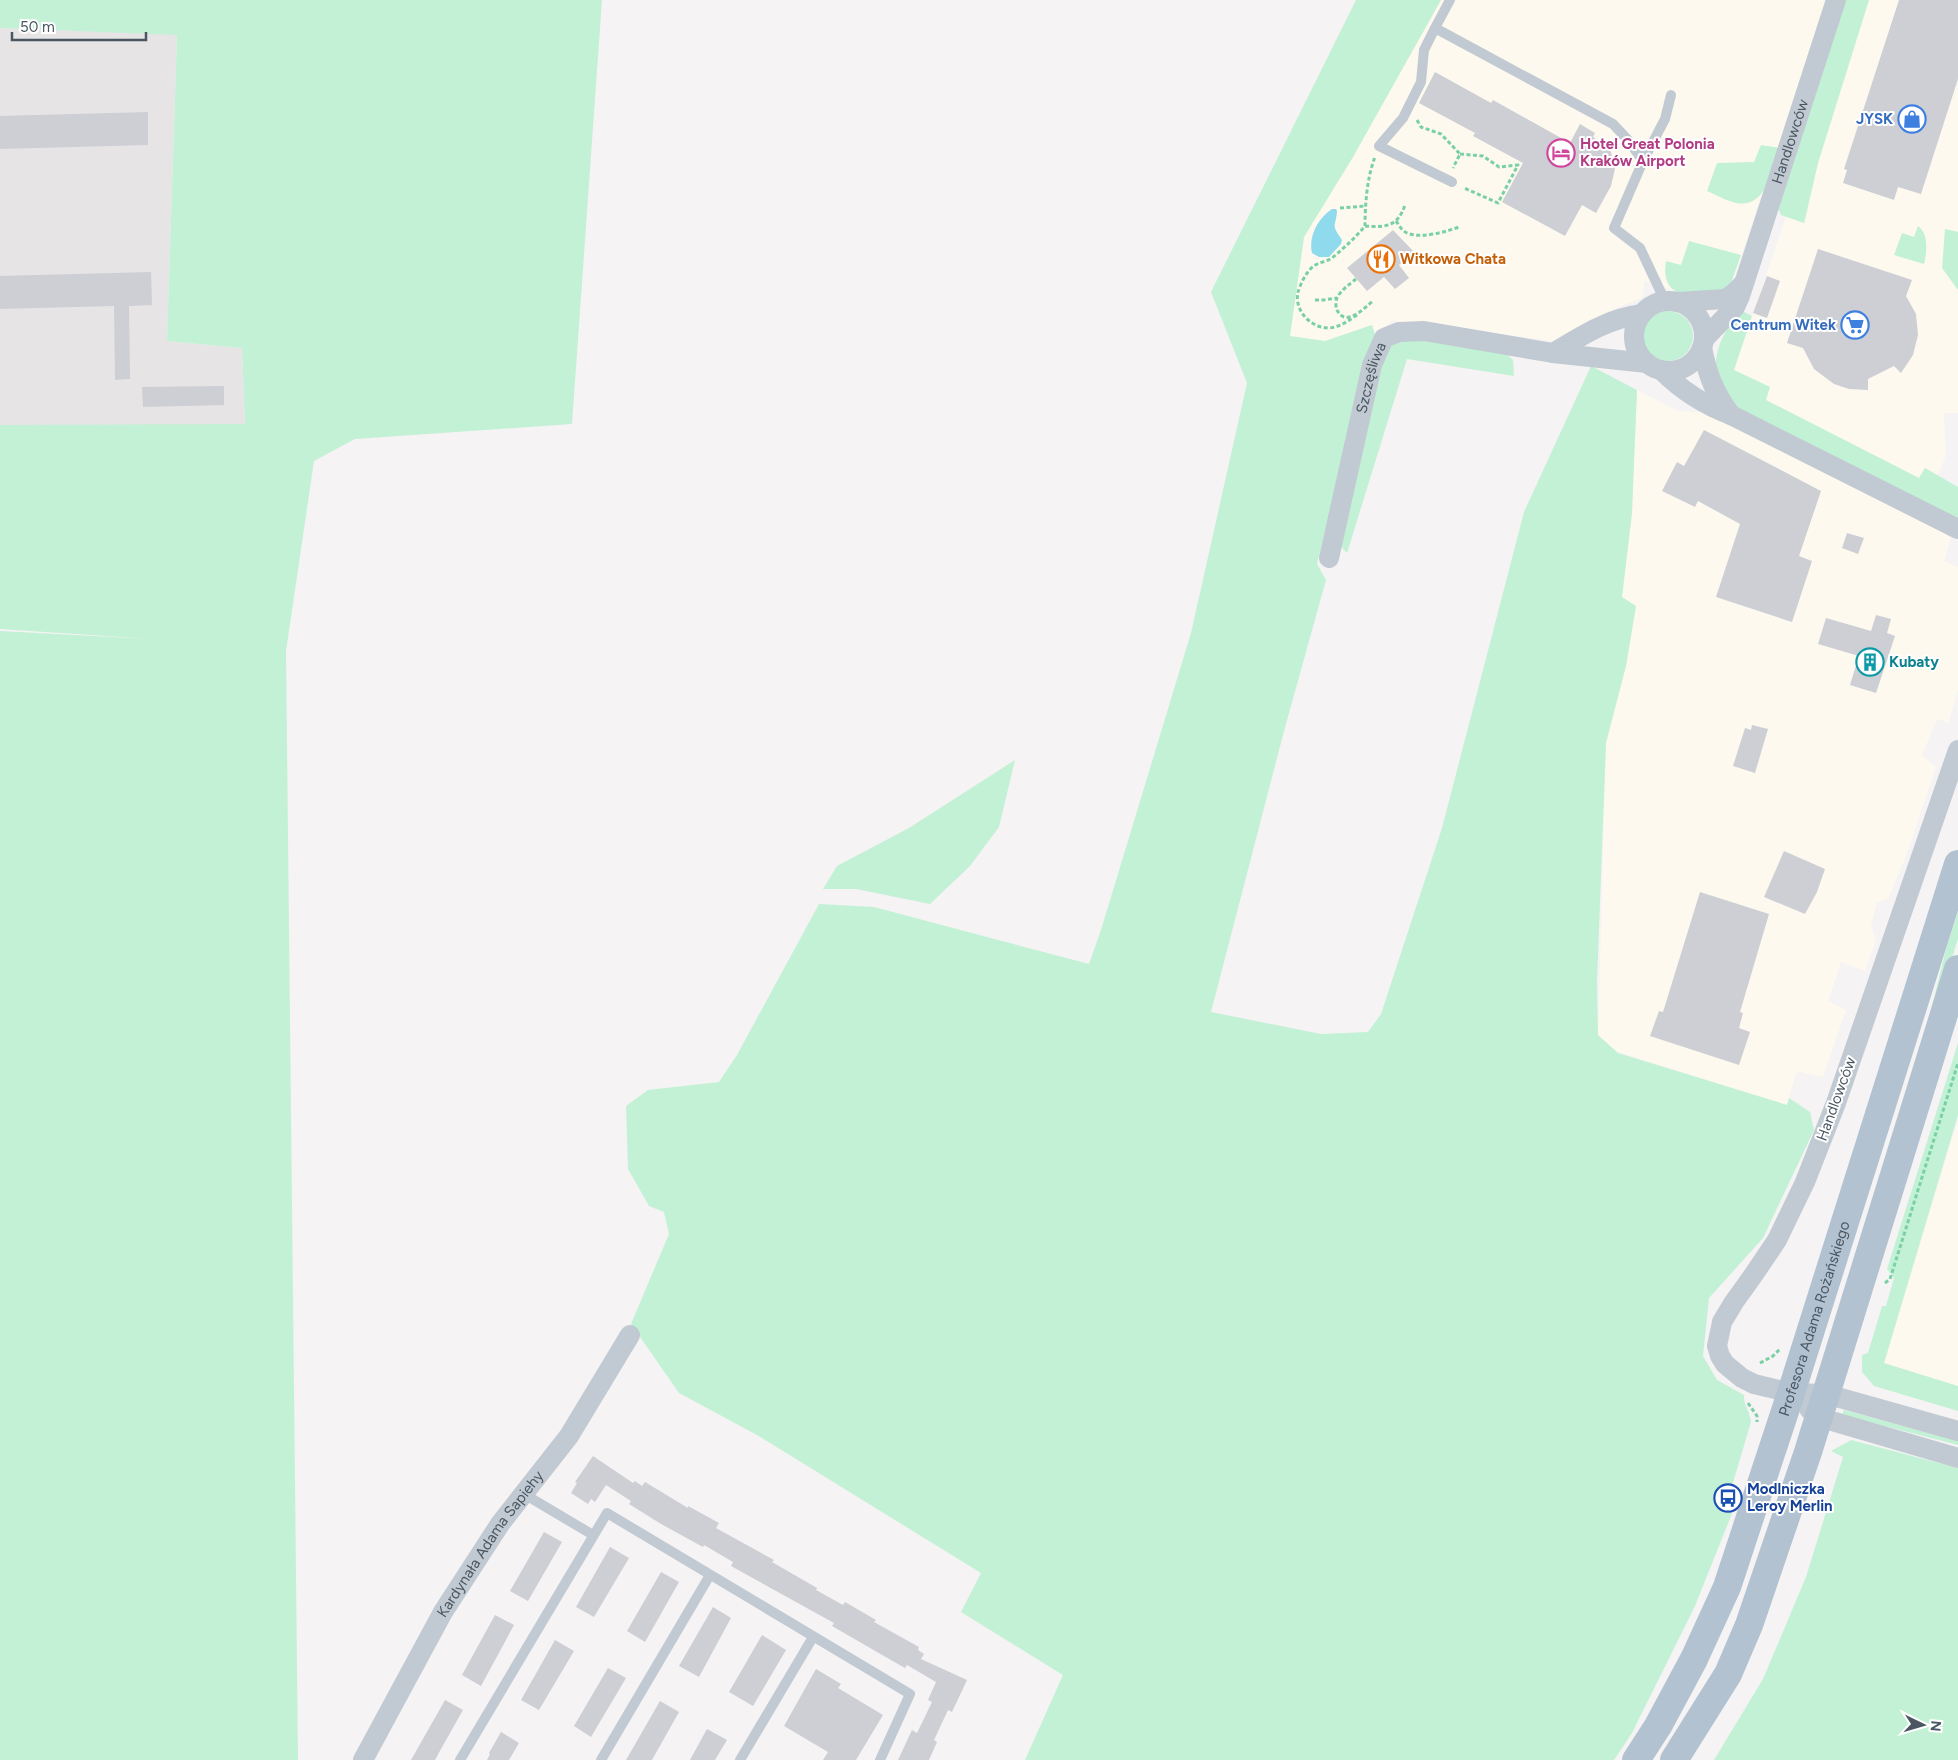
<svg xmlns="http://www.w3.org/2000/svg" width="1958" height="1760" font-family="Figtree,sans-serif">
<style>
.commercial{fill:#fdf9ef}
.education{fill:#e6e4e5}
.green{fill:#c3f1d5}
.water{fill:#90daee}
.building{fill:#cdcfd5}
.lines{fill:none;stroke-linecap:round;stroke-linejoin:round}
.path{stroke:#7ad0a6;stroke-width:3;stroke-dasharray:4 2.5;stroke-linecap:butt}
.lane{stroke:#c1cad2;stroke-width:10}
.street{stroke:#c1cad2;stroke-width:20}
.primary{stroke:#b3c2d1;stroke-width:28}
.labels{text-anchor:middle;stroke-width:4;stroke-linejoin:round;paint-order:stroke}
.shop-label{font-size:15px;font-weight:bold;fill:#366cbe;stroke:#fff;text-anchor:end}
.street-label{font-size:15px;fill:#4a5661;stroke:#fff}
.hotel-label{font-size:15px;font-weight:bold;fill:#b23c85;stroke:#fff;text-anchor:start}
.food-label{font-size:15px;font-weight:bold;fill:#c56008;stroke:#fff;text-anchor:start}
.culture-label{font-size:15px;font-weight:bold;fill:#0d838f;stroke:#fff;text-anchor:start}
.transit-label{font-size:15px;font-weight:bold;fill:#164399;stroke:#fff;text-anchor:start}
</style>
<rect width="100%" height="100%" fill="#f5f3f3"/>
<path class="commercial" d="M 1441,0 L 1826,0 L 1768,182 L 1761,196 L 1733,281 L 1677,292 L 1645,281 L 1642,298 L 1613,309 L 1555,341 L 1393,321 L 1376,334 L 1371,325 L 1325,341 L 1290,336 L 1304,237 L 1353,157 Z
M 1869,0 L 1958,0 L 1958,232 L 1946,229 L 1958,290 L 1958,413 L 1944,413 L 1946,455 L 1938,475 L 1925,468 L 1919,478 L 1765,400 L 1770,387 L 1734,370 L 1786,217 L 1805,223 L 1818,163 Z
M 1637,390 L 1678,411 L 1707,412 L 1942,532 L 1951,538 L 1944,561 L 1958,567 L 1958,689 L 1949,723 L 1937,719 L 1922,755 L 1936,767 L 1906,856 L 1888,899 L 1877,902 L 1871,925 L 1876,941 L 1865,971 L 1841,962 L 1828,1001 L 1846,1010 L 1823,1077 L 1797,1071 L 1787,1105 L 1615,1051 L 1598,1035 L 1606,743 L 1626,666 L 1636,606 L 1622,597 L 1632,513 Z
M 1958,1119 L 1958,1386 L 1884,1364 Z"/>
<path class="education" d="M 0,28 L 177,34 L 167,341 L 242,348 L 245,425 L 0,425 Z"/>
<path class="green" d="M 0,0 L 602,0 L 572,424 L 355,439 L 314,461 L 286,651 L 298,1760 L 0,1760 L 0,631 L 151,639 L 0,629 L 0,425 L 245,424 L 242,348 L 167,341 L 177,35 L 0,28 Z
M 1356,0 L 1441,0 L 1353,157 L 1304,237 L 1290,336 L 1325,341 L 1372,325 L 1381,354 L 1401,338 L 1502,350 L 1513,360 L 1514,376 L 1407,359 L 1347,553 L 1325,530 L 1317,564 L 1326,580 L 1284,731 L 1211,1012 L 1321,1034 L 1368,1032 L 1381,1014 L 1442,828 L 1524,512 L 1591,366 L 1637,390 L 1632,513 L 1622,597 L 1636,606 L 1626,666 L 1606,743 L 1597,983 L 1598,1035 L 1618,1053 L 1787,1105 L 1789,1098 L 1810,1112 L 1814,1130 L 1763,1238 L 1709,1298 L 1703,1356 L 1717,1380 L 1744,1395 C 1743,1404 1750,1412 1751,1422 L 1729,1496 L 1737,1501 L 1695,1606 L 1632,1733 L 1614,1760 L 1025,1760 L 1063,1675 L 961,1612 L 981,1573 L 757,1435 L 679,1393 L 631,1324 L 669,1234 L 664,1212 L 649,1206 L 628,1169 L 626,1106 L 648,1090 L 719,1082 L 737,1055 L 819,904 L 874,907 L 1089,964 L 1101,930 L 1191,633 L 1247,383 L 1211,292 Z
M 1844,0 L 1869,0 L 1818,163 L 1804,223 L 1781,215 L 1777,206 Z
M 1761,145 L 1780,148 C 1773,169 1766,209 1736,203 C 1727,201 1716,195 1707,191 L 1717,163 L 1754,162 Z
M 1918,226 C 1929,234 1927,252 1924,264 L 1894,255 L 1902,233 L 1914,237 Z
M 1945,229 L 1958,232 L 1958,290 L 1942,268 Z
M 1689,241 L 1741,255 L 1730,286 L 1720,292 L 1677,292 C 1665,286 1664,273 1666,261 L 1681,265 Z
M 1740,310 L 1752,316 L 1734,370 L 1770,387 L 1766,400 L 1919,478 L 1925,468 L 1958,487 L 1958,518 L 1732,405 C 1728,398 1723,391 1720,384 C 1708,358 1725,329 1740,310 Z
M1643 336a25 25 0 1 1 50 0a25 25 0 1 1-50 0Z
M 1015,760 L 999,827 L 970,866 L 930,904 L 856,889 L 823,889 L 837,866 L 909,828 Z
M 1958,911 L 1958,939 L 1916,1072 L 1946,949 Z
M 1958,1043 L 1958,1115 L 1884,1363 L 1958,1386 L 1958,1411 L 1874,1386 L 1862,1372 L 1862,1355 L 1868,1353 L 1882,1306 L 1886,1306 L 1894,1278 L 1887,1269 Z
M 1844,1410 L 1958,1441 L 1958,1445 L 1842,1415 Z
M 1851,1440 L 1958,1468 L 1958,1760 L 1714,1760 L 1763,1679 L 1806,1577 L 1843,1457 L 1831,1451 Z"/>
<path class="water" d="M 1332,209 L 1336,209 L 1337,211 C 1336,228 1330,223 1342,240 L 1341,244 L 1329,257 L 1319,257 L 1312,253 C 1308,237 1318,218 1332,209 Z"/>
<path class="building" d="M 1899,0 L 1958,0 L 1958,79 L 1921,194 L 1898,187 L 1894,200 L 1843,183 L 1847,170 L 1844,169 Z
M 1435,72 L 1491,103 L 1493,100 L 1570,143 L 1580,124 L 1595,133 L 1593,137 L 1605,145 L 1611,152 L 1615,169 L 1611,186 L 1596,213 L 1582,205 L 1565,236 L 1502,202 L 1523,163 L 1473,136 L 1475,133 L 1419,103 Z
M 148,112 L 148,145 L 0,149 L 0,116 Z
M 1393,230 L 1414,252 L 1399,265 L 1409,278 L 1395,289 L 1384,277 L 1367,291 L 1347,268 Z
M 1818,249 L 1912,280 L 1906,296 L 1916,314 L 1918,335 L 1913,355 L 1901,373 L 1894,366 L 1868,379 L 1868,390 L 1849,389 L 1834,384 L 1814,369 L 1803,348 L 1787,343 Z
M 151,272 L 152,305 L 129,306 L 130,379 L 115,380 L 114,306 L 0,309 L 0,276 Z
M 1767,276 L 1780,281 L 1767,318 L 1753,313 Z
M 224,386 L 224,405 L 143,407 L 142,387 Z
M 1704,430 L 1821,491 L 1799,556 L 1812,561 L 1792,622 L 1716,597 L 1740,524 L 1698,501 L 1695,507 L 1662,491 L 1677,462 L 1684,466 Z
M 1847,533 L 1864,538 L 1858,554 L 1842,548 Z
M 1876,615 L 1891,619 L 1887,633 L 1895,636 L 1876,693 L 1850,685 L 1859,656 L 1818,644 L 1826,618 L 1871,631 Z
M 1752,725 L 1768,729 L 1755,773 L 1733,766 L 1745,728 L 1751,730 Z
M 1784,851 L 1825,869 L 1817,892 L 1805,914 L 1764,897 Z
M 1700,892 L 1769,914 L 1740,1012 L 1743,1013 L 1739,1028 L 1750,1032 L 1739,1065 L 1650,1036 L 1659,1011 L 1663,1012 Z
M 593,1456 L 633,1483 L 635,1481 L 642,1486 L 645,1482 L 688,1508 L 688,1506 L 719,1523 L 716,1528 L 774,1560 L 772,1562 L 817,1588 L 816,1590 L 843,1605 L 845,1602 L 876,1620 L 874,1622 L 919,1647 L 918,1650 L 924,1654 L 921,1659 L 967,1680 L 952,1712 L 948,1710 L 934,1740 L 937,1742 L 929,1760 L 898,1760 L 912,1730 L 917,1733 L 932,1702 L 928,1700 L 936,1682 L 907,1665 L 905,1668 L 877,1652 L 832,1626 L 834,1623 L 731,1566 L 733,1562 L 704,1545 L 703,1547 L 661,1524 L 629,1504 L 631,1501 L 606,1485 L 595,1502 L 591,1499 L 588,1504 L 571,1493 L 577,1483 L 575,1482 Z
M 544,1532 L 562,1542 L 528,1601 L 510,1591 Z
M 610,1547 L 629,1558 L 594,1617 L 576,1607 Z
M 661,1572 L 679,1582 L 645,1642 L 627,1631 Z
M 713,1607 L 731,1618 L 699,1677 L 679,1666 Z
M 495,1615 L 514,1625 L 481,1686 L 462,1675 Z
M 762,1635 L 786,1650 L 753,1706 L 729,1692 Z
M 555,1640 L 574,1651 L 539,1710 L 521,1700 Z
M 608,1668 L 626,1678 L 591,1737 L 574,1726 Z
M 816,1669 L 841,1684 L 838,1688 L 883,1715 L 856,1760 L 823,1760 L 828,1752 L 784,1726 Z
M 445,1700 L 463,1710 L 441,1749 L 435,1760 L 411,1760 Z
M 660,1701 L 679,1712 L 652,1760 L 626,1760 Z
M 707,1729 L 727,1740 L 715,1760 L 690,1760 Z
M 501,1732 L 519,1743 L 509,1760 L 487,1760 L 490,1754 L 489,1753 Z"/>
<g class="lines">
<path class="path" d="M 1417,120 L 1421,127 L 1441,134 L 1460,154 L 1453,168
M 1460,154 L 1483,156 L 1499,167 L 1518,165 L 1498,203 L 1464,188
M 1340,208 L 1365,206
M 1396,221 C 1399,225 1401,230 1407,233 C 1421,239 1445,232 1459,227
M 1365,226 C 1386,228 1398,226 1405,205
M 1356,279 C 1350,284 1340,291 1337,298 C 1335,302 1336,307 1337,310 C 1346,328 1364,308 1373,301
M 1315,300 L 1323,300 L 1337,298
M 1357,315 C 1348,321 1340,327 1329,328 C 1310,328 1294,310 1298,292 C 1300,285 1307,270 1314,266 C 1319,262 1326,262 1332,258 C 1344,248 1355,238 1365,226 C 1365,205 1367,177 1375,157
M 1885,1283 L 1890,1279 L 1958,1063
M 1760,1363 L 1773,1356 L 1780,1349
M 1748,1403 L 1757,1416 L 1757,1422"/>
<path class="lane" d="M 1450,0 L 1435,28 L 1613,124 L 1628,140 L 1643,161 L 1614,228 L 1640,248 L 1665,301
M 1435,28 L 1424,50 L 1421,82 L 1403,118 L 1379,146 L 1452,182
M 1643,161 L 1665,119 L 1671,95
M 524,1494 L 593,1535
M 460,1760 L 607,1513 L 910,1694 L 880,1760
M 601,1760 L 710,1575
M 740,1760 L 813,1637"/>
<g class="street">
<circle cx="1669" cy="336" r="35"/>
<path d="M 1677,302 L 1725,299 L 1733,294 L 1743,284"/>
<path id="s1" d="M 1704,339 L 1735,307 L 1740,296 L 1836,0"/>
<path d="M 1702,348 C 1708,376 1714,392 1731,415"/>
<path d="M 1553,353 C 1581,336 1609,318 1642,314"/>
<path d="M 1661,370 C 1682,391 1704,405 1731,415 L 1958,529"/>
<path id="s2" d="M 1329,558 L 1372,365 L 1384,338 L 1399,332 L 1424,331 L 1553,353 L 1647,363"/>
<path d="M 1958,750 L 1836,1103 L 1805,1182 L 1777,1240 L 1752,1277 L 1734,1302 L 1722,1322 L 1717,1346 L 1720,1356 L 1725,1364 L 1742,1378 L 1754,1384 L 1791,1393 L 1826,1394 L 1958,1431"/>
<path d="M 1809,1409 L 1818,1417 L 1958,1458"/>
<path id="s3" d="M 363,1760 L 443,1612 L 500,1524 L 569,1436 L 630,1335"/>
</g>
<g class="primary">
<path id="s4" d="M 1636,1760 L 1658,1726 L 1694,1659 L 1727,1587 L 1791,1393 L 1958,864"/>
<path d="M 1674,1760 L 1728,1674 L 1749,1625 L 1808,1452 L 1958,969"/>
</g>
</g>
<defs>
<g id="shop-ring" transform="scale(1.4375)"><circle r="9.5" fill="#fff" stroke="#3f7fe0" stroke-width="1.5"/><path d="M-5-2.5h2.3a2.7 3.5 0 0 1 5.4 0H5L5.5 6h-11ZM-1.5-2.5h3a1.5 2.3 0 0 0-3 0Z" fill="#3f7fe0"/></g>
<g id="hotel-ring" transform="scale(1.4375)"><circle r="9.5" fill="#fff" stroke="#d1479c" stroke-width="1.5"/><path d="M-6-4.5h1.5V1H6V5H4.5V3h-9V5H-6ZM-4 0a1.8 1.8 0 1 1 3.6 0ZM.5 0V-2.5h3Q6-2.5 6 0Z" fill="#d1479c"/></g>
<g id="restaurant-ring" transform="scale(1.4375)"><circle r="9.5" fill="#fff" stroke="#e8710a" stroke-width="1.5"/><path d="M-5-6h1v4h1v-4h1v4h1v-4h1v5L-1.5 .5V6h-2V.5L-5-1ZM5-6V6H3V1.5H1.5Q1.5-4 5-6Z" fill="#e8710a"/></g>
<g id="supermarket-ring" transform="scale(1.4375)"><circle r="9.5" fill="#fff" stroke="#3f7fe0" stroke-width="1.5"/><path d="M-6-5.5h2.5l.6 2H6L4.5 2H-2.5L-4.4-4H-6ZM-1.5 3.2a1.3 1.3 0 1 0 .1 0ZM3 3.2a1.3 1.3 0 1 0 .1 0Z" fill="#3f7fe0"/></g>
<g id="building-ring" transform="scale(1.4375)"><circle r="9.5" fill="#fff" stroke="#0f9aa8" stroke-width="1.5"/><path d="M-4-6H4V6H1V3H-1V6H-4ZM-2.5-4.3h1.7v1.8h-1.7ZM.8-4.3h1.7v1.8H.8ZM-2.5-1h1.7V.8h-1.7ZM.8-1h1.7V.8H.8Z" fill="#0f9aa8"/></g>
<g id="bus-ring" transform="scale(1.4375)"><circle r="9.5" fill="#fff" stroke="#1a4fb4" stroke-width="1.5"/><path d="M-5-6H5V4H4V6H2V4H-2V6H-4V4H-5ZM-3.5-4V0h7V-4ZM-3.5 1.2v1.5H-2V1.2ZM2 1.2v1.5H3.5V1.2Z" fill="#1a4fb4"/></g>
</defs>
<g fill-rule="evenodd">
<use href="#shop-ring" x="1912" y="119"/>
<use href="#hotel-ring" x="1561" y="153"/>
<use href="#restaurant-ring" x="1381" y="259"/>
<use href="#supermarket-ring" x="1855" y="325"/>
<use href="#building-ring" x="1870" y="662"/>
<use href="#bus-ring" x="1728" y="1498"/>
</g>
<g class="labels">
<g class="shop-label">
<text x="1893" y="124">JYSK</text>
<text x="1836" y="330">Centrum Witek</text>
</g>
<g class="street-label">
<text dy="5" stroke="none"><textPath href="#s1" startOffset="219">Handlowców</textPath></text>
<text dy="5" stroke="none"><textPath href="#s2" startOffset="185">Szczęśliwa</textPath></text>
<text transform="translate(1836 1099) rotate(-70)" y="5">Handlowców</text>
<text dy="5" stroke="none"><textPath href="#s4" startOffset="478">Profesora Adama Rożańskiego</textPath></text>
<text dy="5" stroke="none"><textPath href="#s3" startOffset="251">Kardynała Adama Sapiehy</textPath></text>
</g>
<g class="hotel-label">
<text x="1580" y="149">Hotel Great Polonia<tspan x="1580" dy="17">Kraków Airport</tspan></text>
</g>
<g class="food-label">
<text x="1400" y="264">Witkowa Chata</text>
</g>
<g class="culture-label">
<text x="1889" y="667">Kubaty</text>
</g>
<g class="transit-label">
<text x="1747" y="1494">Modlniczka<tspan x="1747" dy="17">Leroy Merlin</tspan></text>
</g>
</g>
<g transform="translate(1923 1725) rotate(95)" stroke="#ffffff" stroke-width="4" paint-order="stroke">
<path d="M0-4L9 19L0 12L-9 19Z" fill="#4a5661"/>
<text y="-8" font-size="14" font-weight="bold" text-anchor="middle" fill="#4a5661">N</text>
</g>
<path d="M12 32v8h134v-8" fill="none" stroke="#4a5661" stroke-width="2.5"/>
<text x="20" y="32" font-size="15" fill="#4a5661" stroke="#ffffff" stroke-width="4" paint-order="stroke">50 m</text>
</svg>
